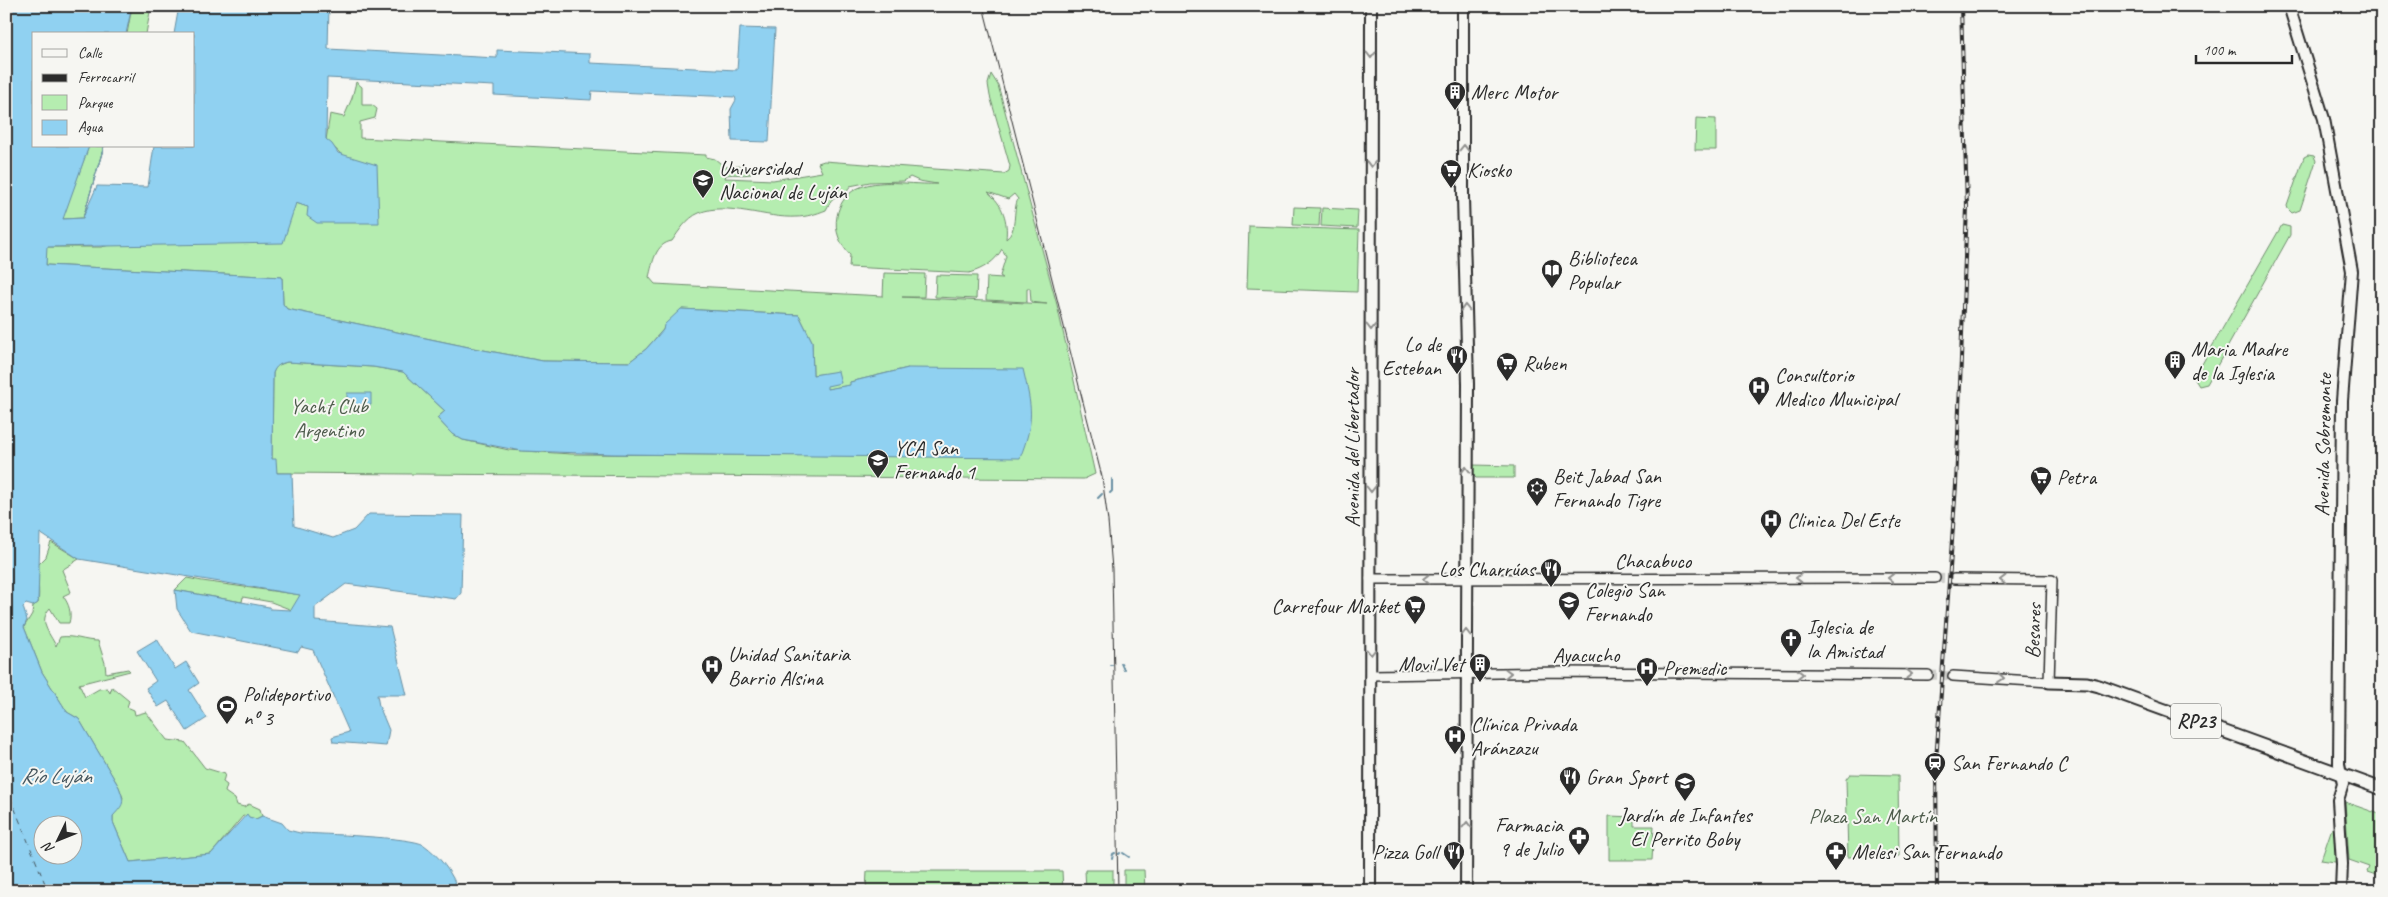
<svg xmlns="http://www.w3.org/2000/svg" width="2388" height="897" font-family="Caveat,sans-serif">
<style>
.green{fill:#b5edb0;stroke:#708c6e;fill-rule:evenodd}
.water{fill:#90d1f1;stroke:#688fa2;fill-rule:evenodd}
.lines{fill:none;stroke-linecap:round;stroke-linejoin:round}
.stream{stroke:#688fa2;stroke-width:2}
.ferry{stroke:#44545c;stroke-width:1;stroke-dasharray:6 5;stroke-linecap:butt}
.tertiary-tunnel{stroke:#cdcdca;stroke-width:9;stroke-dasharray:9 4.5;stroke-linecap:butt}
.tertiary-casing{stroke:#2b2b2b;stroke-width:12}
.secondary-casing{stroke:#2b2b2b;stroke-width:14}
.primary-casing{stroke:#2b2b2b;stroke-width:15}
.tertiary{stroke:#f6f6f2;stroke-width:9}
.secondary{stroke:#f6f6f2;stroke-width:10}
.primary{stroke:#f6f6f2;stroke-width:11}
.tram{stroke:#2b2b2b;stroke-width:1}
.rail-casing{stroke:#2b2b2b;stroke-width:4}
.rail{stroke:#f6f6f2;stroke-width:2;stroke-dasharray:5.5;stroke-linecap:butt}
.oneway{stroke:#90908e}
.labels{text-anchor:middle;stroke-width:4;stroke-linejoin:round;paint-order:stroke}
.shield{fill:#f6f6f2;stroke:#686867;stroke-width:1}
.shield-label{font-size:20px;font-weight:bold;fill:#2b2b2b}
.poi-label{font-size:21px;fill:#2b2b2b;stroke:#f6f6f2;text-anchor:start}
.park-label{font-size:21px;fill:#4e5c4c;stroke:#f6f6f2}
.street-label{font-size:21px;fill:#2b2b2b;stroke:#f6f6f2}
.water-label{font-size:22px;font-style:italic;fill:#44545c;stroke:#f6f6f2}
</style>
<rect width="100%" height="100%" fill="#f6f6f2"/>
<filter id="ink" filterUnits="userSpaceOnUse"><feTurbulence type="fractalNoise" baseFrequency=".02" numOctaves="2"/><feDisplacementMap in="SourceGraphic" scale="10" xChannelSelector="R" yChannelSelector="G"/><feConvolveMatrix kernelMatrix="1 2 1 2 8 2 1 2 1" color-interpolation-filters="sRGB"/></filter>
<g filter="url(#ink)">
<path class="green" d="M 132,6 L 151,6 L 146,34 L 127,34 Z
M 991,74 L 998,85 L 1057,305 L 1095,474 L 1084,479 L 277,473 L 272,459 L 273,373 L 276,366 L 287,362 L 373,367 L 403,372 L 445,411 L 437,418 L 452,434 L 463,440 L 509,450 L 571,454 L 897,456 L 908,368 L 850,382 L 851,385 L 827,389 L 826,386 L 838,372 L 813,375 L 812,341 L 799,315 L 681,309 L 646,349 L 629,362 L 543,361 L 478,349 L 287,309 L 283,304 L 282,277 L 46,265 L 46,247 L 101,247 L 296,203 L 308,207 L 342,155 L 326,140 L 330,114 L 344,117 L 352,98 L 356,82 L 362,87 L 362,105 L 372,105 L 377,109 L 375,118 L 360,122 L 360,138 L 706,155 L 706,157 L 715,159 L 725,167 L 741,166 L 751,174 C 742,176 735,173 726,175 L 725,178 L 773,180 L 822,172 L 818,163 L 824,161 L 1004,174 L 1009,171 L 1010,166 L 990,96 L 988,84 ZM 910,177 L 919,181 L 937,184 C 904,186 847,169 837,216 C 834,231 840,244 850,255 L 849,267 L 969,273 C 983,269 995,262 1002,249 L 1006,256 L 1000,276 L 1003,278 L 987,277 L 986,300 L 1027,302 L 1027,288 L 1030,288 L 1031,302 L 1047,304 L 902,297 L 924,297 L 925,274 L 884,273 L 883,296 L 655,284 L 649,277 C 653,262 655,244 672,241 C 679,231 687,218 699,213 C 726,201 767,219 796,217 C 806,217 816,214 826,210 C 832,199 831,196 845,196 L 850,186 L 870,182 L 904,181 ZM 988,192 L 1008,199 L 1014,194 L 1018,199 C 1012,211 1018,231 1006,239 C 1008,220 1003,205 988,192 Z
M 1696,118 L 1716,119 L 1716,150 L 1695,150 Z
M 89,146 L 104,146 L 83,218 L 62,219 Z
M 2308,155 L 2314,156 L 2316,161 L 2300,210 L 2292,213 L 2288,209 L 2287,206 L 2304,157 Z
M 1294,207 L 1320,208 L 1319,226 L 1293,225 Z
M 1322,208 L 1358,210 L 1357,228 L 1321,226 Z
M 2282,225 L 2290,227 L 2290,235 L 2207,384 L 2199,386 L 2194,378 Z
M 1249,226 L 1359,230 L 1357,292 L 1247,288 Z
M 936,275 L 977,276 L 976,299 L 935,297 Z
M 1473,465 L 1514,466 L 1514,478 L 1476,478 L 1473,475 Z
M 51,542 L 79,559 L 62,570 L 71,592 L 63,596 C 69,604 72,613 69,623 L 59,623 L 50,608 C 38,622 49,632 56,646 L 60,637 C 74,635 84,641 98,641 L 105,663 L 106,673 L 128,669 L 130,671 L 79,684 L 85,697 L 99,689 L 107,688 L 110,693 L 112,687 L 129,701 L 127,707 L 134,710 L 135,715 L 146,712 L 167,740 L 185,742 L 205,768 L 225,774 L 223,782 L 227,785 L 225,792 L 235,799 L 237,805 L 244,807 L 249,804 L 260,809 L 262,816 L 256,819 L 243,816 L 211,854 L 130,862 L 113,822 L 113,816 L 123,798 L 119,787 L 79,719 L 67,712 L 42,672 L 24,627 L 32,614 L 33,606 L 38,603 C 40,591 37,578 38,565 L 46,557 Z
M 187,578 L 202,581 L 301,595 L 292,610 L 271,602 L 243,597 L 242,602 L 175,590 Z
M 1850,774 L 1898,775 L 1899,856 L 1848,857 L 1846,779 Z
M 2345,802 L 2382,815 L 2382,877 L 2367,872 L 2369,867 L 2349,860 Z
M 1609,816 L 1634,817 L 1634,826 L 1654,826 L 1652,860 L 1609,860 Z
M 2332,828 L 2335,829 L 2337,860 L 2335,862 L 2321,860 Z
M 1085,870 L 1113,870 L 1113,891 L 1086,891 Z
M 1124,870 L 1144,870 L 1145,891 L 1124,891 Z
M 867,871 L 1062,871 L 1063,891 L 866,891 Z"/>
<path class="water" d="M 6,6 L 132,6 L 126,34 L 34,34 L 34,146 L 89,146 L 63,219 L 83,218 L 104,146 L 84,215 L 97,186 L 148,187 L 154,146 L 194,146 L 194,34 L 174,34 L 179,6 L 329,6 L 328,49 L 497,58 L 497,50 L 590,54 L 590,63 L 737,70 L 740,28 L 775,29 L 769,142 L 732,141 L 731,109 L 736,100 L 735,97 L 592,91 L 591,100 L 494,95 L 494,86 L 327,78 L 326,139 L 332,144 L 338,153 L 377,165 L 379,223 L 317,223 L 307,216 L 308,207 L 296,203 L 283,243 L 47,247 L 46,265 L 282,277 L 283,304 L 287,309 L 478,349 L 543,361 L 629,362 L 646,349 L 663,330 L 664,325 L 681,309 L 799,315 L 812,341 L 813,375 L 838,371 L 841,383 L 827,386 L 827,389 L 850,385 L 850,382 L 908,368 L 1023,369 C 1032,408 1035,420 1020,458 L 613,454 L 522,451 L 463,440 L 452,434 L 437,418 L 445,411 L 403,372 L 373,367 L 287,362 C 279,364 276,366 273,373 L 272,459 L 276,459 L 277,473 L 292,473 L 294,526 L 333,538 L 354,530 L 369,514 L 463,515 L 461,593 L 456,599 L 346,584 L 315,607 L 315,621 L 390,627 L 407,695 L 377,695 L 379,706 L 389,730 L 386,746 L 333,742 L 332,737 L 349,732 L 313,650 L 301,647 L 298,652 L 191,631 L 177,609 L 175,590 L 269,607 L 270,609 L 291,610 L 300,595 L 79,559 L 40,533 L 38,603 L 33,606 L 26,604 L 23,607 L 27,620 L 24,627 L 42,672 L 67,712 L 79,719 L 119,787 C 125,803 124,804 113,816 L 113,822 L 130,862 L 211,854 L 247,814 L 249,817 L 256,819 L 262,816 L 282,823 L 288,830 L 300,833 C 320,834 412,837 424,845 C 438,855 454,874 458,891 L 6,891 ZM 42,824 L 72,824 L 72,854 L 42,854 Z
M 347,393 L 371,393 L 371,405 L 347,406 Z
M 157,639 L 175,669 L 186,662 L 199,683 L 189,690 L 207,718 L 187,731 L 168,701 L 158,707 L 146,688 L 156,681 L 137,651 Z"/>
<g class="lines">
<path class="stream" d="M 1110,493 L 1112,491 L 1112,479
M 1098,498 L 1102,494
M 1121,663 L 1124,670
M 1110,665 L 1112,665
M 1123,853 L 1129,857
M 1119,854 L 1120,853
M 1112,859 L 1113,854 L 1115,853"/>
<path class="ferry" d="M 6,787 L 48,891"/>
<path class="tertiary-tunnel" d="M 1935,578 L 1954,579
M 1928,675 L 1953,676"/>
<g class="tertiary-casing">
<path id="tertiary" d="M 1370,579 L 1935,578
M 1371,675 L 1562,672 L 1928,675
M 1953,676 L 2049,682 L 2052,580 L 1954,579"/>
</g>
<g class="secondary-casing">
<path id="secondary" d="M 1463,6 L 1463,197 L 1468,384 L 1466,891
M 2289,6 L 2324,119 L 2352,271 L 2342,401 L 2339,764 L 2343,784 L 2338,800 L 2342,864 L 2341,891
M 1370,891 L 1371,6"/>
</g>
<g class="primary-casing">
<path id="primary" d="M 2049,682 L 2087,683 L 2099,686 L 2382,789"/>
</g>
<use href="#tertiary" class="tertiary"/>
<use href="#secondary" class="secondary"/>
<use href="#primary" class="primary"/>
<path class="tram" d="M 983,6 L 1102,477 L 1108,521 L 1112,569 L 1118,891"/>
<g class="rail-casing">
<path id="rail" d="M 1937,891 L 1936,761 L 1956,485 L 1967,207 L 1961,6"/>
</g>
<use href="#rail" class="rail"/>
</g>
<defs><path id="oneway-chevron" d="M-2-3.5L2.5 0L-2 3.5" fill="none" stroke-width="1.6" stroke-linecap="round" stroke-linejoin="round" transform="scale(1.25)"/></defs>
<g class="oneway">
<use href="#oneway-chevron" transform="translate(1371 55) rotate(90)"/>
<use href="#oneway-chevron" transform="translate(1464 148) rotate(-89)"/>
<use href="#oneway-chevron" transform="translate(1371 164) rotate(91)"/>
<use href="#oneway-chevron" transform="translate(1465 308) rotate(-92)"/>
<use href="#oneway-chevron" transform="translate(1371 327) rotate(90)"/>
<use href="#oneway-chevron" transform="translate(1466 470) rotate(-89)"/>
<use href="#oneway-chevron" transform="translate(1371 489) rotate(90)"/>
<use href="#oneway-chevron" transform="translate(1799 578) rotate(179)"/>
<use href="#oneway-chevron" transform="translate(1891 578) rotate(-179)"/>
<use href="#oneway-chevron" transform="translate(1426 579) rotate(180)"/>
<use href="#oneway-chevron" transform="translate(2003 580) rotate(-179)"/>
<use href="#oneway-chevron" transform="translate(1466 633) rotate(-90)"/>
<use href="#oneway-chevron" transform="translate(1371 652) rotate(90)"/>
<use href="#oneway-chevron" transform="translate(1508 673) rotate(-2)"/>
<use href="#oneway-chevron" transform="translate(1800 674)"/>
<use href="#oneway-chevron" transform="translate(1909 674) rotate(1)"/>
<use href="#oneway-chevron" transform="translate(2001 678) rotate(5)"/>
<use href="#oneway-chevron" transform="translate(1467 825) rotate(-89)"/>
</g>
</g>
<defs>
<g id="building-pin" transform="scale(1.125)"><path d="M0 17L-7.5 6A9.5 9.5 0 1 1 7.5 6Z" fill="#2b2b2b" stroke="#f6f6f2"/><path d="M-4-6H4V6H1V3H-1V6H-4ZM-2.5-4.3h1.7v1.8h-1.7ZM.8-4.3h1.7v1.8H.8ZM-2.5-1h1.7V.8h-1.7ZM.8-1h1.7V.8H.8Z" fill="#fff"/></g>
<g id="supermarket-pin" transform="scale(1.125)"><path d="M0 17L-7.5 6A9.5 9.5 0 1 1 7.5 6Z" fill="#2b2b2b" stroke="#f6f6f2"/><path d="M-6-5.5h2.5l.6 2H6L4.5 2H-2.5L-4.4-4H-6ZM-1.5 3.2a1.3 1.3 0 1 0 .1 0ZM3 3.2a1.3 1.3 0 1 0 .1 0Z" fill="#fff"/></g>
<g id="university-pin" transform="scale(1.125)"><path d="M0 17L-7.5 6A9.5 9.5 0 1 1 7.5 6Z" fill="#2b2b2b" stroke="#f6f6f2"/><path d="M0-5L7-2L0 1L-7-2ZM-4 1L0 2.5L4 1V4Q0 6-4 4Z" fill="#fff"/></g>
<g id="library-pin" transform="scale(1.125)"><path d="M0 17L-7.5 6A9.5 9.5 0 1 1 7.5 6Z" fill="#2b2b2b" stroke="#f6f6f2"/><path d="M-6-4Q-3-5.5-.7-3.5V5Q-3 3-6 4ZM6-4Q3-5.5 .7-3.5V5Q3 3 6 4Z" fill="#fff"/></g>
<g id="restaurant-pin" transform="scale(1.125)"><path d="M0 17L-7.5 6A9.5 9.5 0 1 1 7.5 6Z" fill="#2b2b2b" stroke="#f6f6f2"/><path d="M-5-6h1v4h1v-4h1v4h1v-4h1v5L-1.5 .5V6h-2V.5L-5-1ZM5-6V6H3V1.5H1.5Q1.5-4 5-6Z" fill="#fff"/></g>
<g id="hospital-pin" transform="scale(1.125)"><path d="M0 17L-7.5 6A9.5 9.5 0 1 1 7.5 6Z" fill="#2b2b2b" stroke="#f6f6f2"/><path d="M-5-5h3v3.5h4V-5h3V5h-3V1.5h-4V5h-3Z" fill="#fff"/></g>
<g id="school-pin" transform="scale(1.125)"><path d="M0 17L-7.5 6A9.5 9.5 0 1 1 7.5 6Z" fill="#2b2b2b" stroke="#f6f6f2"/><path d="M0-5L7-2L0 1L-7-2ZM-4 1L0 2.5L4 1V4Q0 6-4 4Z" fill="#fff"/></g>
<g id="synagogue-pin" transform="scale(1.125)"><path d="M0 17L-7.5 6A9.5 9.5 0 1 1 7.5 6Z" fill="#2b2b2b" stroke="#f6f6f2"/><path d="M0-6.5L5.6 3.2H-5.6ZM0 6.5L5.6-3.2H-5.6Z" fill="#fff"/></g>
<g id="church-pin" transform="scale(1.125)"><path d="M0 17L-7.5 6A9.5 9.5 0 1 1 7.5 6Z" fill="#2b2b2b" stroke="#f6f6f2"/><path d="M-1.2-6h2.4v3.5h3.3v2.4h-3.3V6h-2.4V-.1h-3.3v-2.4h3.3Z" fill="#fff"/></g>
<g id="stadium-pin" transform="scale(1.125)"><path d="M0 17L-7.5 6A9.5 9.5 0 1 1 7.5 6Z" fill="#2b2b2b" stroke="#f6f6f2"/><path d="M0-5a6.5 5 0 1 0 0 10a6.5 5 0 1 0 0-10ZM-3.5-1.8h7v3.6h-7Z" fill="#fff"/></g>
<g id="station-pin" transform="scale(1.125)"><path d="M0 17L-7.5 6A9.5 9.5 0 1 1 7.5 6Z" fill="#2b2b2b" stroke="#f6f6f2"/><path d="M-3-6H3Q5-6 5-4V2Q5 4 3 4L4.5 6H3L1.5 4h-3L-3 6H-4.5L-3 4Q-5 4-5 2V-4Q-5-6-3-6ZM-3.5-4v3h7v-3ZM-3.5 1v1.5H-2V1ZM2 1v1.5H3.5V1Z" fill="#fff"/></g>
<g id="pharmacy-pin" transform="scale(1.125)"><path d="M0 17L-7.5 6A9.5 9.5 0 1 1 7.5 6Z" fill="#2b2b2b" stroke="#f6f6f2"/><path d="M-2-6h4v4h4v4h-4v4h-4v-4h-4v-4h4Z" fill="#fff"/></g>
</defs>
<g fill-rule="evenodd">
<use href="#building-pin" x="1455" y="92"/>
<use href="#supermarket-pin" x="1451" y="170"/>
<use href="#university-pin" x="703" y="180"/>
<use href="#library-pin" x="1552" y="270"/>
<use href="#restaurant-pin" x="1457" y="356"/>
<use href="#building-pin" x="2175" y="361"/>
<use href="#supermarket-pin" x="1507" y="363"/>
<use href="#hospital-pin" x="1759" y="387"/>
<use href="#school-pin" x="878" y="460"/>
<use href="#supermarket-pin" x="2041" y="477"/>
<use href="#synagogue-pin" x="1537" y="488"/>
<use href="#hospital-pin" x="1771" y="520"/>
<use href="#restaurant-pin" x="1551" y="569"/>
<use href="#school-pin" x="1569" y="602"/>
<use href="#supermarket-pin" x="1415" y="606"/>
<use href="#church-pin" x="1791" y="639"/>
<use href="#building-pin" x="1480" y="664"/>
<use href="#hospital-pin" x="712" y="666"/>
<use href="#hospital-pin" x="1647" y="668"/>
<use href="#stadium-pin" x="227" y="706"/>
<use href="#hospital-pin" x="1455" y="736"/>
<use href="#station-pin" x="1935" y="763"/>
<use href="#restaurant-pin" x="1570" y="777"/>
<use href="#school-pin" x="1685" y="783"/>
<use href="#pharmacy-pin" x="1579" y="837"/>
<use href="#restaurant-pin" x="1454" y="852"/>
<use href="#pharmacy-pin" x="1836" y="852"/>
</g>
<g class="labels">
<rect class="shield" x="2171" y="703.5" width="50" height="35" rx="4"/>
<g class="shield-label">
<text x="2196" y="728">RP23</text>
</g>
<g class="poi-label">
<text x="1471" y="99">Merc Motor</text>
<text x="719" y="175">Universidad<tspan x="719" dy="24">Nacional de Luján</tspan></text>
<text x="1467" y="177">Kiosko</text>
<text x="1568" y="265">Biblioteca<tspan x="1568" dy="24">Popular</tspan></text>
<text x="1441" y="351" text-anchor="end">Lo de<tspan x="1441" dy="24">Esteban</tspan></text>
<text x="2191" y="356">Maria Madre<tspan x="2191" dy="24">de la Iglesia</tspan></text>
<text x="1523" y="370">Ruben</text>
<text x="1775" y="382">Consultorio<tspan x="1775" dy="24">Medico Municipal</tspan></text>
<text x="894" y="455">YCA San<tspan x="894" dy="24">Fernando 1</tspan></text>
<text x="1553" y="483">Beit Jabad San<tspan x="1553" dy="24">Fernando Tigre</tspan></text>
<text x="2057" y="484">Petra</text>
<text x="1787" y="527">Clinica Del Este</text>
<text x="1535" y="576" text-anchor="end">Los Charrúas</text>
<text x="1585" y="597">Colegio San<tspan x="1585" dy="24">Fernando</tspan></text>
<text x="1399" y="613" text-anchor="end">Carrefour Market</text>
<text x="1807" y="634">Iglesia de<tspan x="1807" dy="24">la Amistad</tspan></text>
<text x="728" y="661">Unidad Sanitaria<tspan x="728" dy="24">Barrio Alsina</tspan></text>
<text x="1464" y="671" text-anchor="end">Movil Vet</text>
<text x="1663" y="675">Premedic</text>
<text x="243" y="701">Polideportivo<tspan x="243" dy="24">nº 3</tspan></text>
<text x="1471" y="731">Clínica Privada<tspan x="1471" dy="24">Aránzazu</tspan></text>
<text x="1951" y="770">San Fernando C</text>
<text x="1586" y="784">Gran Sport</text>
<text x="1685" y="822" text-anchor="middle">Jardín de Infantes<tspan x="1685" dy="24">El Perrito Boby</tspan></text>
<text x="1563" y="832" text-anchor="end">Farmacia<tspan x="1563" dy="24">9 de Julio</tspan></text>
<text x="1438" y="859" text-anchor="end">Pizza Goll</text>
<text x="1852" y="859">Melesi San Fernando</text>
</g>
<g class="park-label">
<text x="329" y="413">Yacht Club<tspan x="329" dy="24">Argentino</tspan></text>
<text x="1873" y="823">Plaza San Martín</text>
</g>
<g class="street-label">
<text transform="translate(2323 445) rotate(-89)" y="7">Avenida Sobremonte</text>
<text transform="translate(1352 448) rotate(-90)" y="7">Avenida del Libertador</text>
<text x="1653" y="568">Chacabuco</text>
<text transform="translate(2033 631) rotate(-88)" y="7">Besares</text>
<text x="1586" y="662">Ayacucho</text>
</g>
<g class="water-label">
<text x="56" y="783">Río Luján</text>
</g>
</g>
<rect width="2388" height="897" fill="none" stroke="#f6f6f2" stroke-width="25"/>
<rect x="12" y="12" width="2363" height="872" fill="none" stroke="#2b2b2b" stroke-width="2" filter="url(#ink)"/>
<rect x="32" y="32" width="162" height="115" fill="#f6f6f2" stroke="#a5a5a2"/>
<rect x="42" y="49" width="25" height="8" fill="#f6f6f2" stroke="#a5a5a2"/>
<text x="78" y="58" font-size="15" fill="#2b2b2b">Calle</text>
<rect x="42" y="74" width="25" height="8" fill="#2b2b2b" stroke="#a5a5a2"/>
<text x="78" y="82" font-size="15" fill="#2b2b2b">Ferrocarril</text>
<rect x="42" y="95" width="25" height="15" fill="#b5edb0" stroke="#a5a5a2"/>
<text x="78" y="108" font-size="15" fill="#2b2b2b">Parque</text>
<rect x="42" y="120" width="25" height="15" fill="#90d1f1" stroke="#a5a5a2"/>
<text x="78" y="132" font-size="15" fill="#2b2b2b">Agua</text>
<g transform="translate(58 840) rotate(227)"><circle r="24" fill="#f6f6f2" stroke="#a5a5a2"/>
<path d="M0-4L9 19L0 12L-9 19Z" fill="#2b2b2b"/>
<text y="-8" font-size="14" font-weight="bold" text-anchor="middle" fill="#2b2b2b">N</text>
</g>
<path d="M2196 55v8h96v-8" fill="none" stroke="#2b2b2b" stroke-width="2.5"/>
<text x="2203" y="55" font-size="15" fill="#2b2b2b" stroke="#f6f6f2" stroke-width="4" paint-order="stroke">100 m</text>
</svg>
